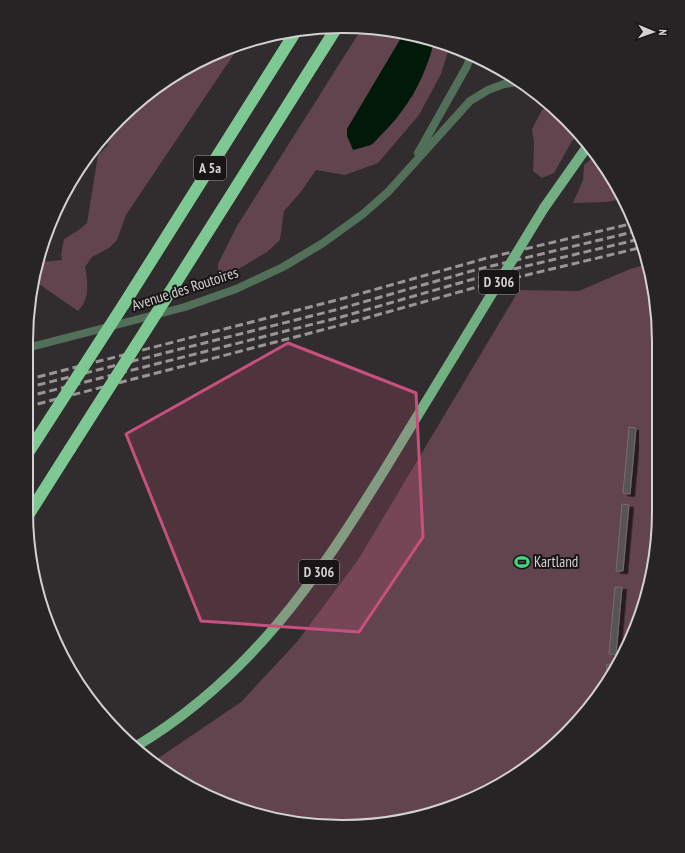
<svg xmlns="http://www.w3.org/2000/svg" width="685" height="853" font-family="'PT Sans Narrow',sans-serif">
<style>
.green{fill:#62444e}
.water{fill:#011909}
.building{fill:#585354;stroke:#736d6e;filter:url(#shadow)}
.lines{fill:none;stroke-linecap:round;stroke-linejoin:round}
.tertiary{stroke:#526f59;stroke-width:8}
.primary{stroke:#72af83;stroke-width:10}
.motorway{stroke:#7ec893;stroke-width:12}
.rail{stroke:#999596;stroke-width:3;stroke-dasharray:8 4;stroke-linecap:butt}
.primary-bridge{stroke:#72af83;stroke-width:10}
.motorway-bridge{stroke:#7ec893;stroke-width:12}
.marked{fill:#c7507f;fill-opacity:0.2;stroke:#c7507f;stroke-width:3;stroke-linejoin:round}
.labels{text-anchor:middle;stroke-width:4;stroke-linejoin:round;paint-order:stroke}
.shield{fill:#171516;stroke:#9b999a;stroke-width:1}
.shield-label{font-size:14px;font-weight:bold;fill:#d4d1d2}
.street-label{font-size:15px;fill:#d4d1d2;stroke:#171516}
.poi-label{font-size:15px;fill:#d4d1d2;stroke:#171516;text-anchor:start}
.rim{fill:none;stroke:#d4d1d2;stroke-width:2}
</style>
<defs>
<filter id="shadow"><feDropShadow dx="4.5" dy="2.5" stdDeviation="0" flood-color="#0009"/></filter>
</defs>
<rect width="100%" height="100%" fill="#312c2d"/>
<path class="green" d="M 362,28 L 384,29 L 404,33 L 347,129 L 412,97 L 422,77 L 431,54 L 434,40 L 450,45 L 441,74 L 419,115 L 378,163 L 345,175 L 316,170 L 300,193 L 284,211 L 280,240 L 267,252 L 227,276 L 218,274 L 218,264 L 237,226 Z
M 240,45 L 126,215 L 117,240 L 109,248 L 92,257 L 85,267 C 88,282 90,299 78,311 L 36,282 L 41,262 L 62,260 L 61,255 L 64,239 L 80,229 L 87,223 L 98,155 L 108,145 L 105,133 L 150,92 L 202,59 Z
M 552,106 L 579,134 L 572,141 L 554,173 L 542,178 L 533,171 L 534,143 L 532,129 L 542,110 Z
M 598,157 L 624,199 L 606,202 L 573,203 L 583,180 L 584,165 L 591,159 Z
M 649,264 L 658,322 L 658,531 L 648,592 L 626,651 L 593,703 L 551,749 L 483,794 L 404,821 L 322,826 L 241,810 L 184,784 L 154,761 L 241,702 L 296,643 L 358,560 L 519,290 L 579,291 L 630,269 Z"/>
<path class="water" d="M 404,33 L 434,40 C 426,76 408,109 382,134 C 379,137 375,142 371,145 C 365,147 359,148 353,150 L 347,136 L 347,129 Z"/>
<path class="building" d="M 629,427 L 636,428 L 630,494 L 623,493 Z
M 622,504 L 629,505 L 623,571 L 616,571 Z
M 615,587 L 622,587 L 616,655 L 609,654 Z
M 607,664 L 617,665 L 606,683 Z"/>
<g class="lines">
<path class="tertiary" d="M 418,153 L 467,66 L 471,55
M 27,348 L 185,307 L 236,289 L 283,267 L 323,243 L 363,214 L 388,192 L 470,101 L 488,90 L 504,84 L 519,82"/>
<path class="primary" d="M 493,65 L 514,78
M 544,208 L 589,144
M 135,747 C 250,678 316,581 385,469 C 408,431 431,394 454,356"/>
<path class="motorway" d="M 170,292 L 337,27
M 124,304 L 296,31
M 27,517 L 70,449"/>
<path class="rail" d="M 26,380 L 341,299 L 487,258 L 634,223
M 26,388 L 339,309 L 475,270 L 637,231
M 26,397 L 341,317 L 484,276 L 640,239
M 26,407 L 341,325 L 477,287 L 643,247"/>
<path class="primary-bridge" d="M 454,356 L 544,208"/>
<path class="motorway-bridge" d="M 70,449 L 170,292
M 26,456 L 124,304"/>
</g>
<path class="marked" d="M 288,343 L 416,393 L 423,537 L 359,632 L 201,621 L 126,434 Z"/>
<defs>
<g id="stadium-bare" transform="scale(1.2)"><path d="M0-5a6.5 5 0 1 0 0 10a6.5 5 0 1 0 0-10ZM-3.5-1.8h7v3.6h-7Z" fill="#40d77c" stroke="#171516" stroke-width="2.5" paint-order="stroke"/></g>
</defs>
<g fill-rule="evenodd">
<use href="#stadium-bare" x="522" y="562"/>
</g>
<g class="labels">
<g class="shield">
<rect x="194" y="156" width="32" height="24" rx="3"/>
<rect x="479" y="270" width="40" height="24" rx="3"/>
<rect x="299" y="560" width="40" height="24" rx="3"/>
</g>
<g class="shield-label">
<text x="210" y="173">A 5a</text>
<text x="499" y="287">D 306</text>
<text x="319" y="577">D 306</text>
</g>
<g class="street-label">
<text transform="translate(185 289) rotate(-18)" y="5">Avenue des Routoires</text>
</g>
<g class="poi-label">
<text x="534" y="567">Kartland</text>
</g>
</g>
<path d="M0 0H685V853H0ZM342 33H343A309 309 0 0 1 652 342V511A309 309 0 0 1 343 820H342A309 309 0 0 1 33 511V342A309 309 0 0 1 342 33Z" fill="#262425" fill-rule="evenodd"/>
<path class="rim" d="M342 33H343A309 309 0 0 1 652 342V511A309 309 0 0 1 343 820H342A309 309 0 0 1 33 511V342A309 309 0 0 1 342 33Z"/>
<g transform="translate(653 32) rotate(92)" stroke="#171516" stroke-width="3" paint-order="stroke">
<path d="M0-3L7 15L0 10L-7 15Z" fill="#d4d1d2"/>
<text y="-6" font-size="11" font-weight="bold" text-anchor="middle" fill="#d4d1d2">N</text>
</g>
</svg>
